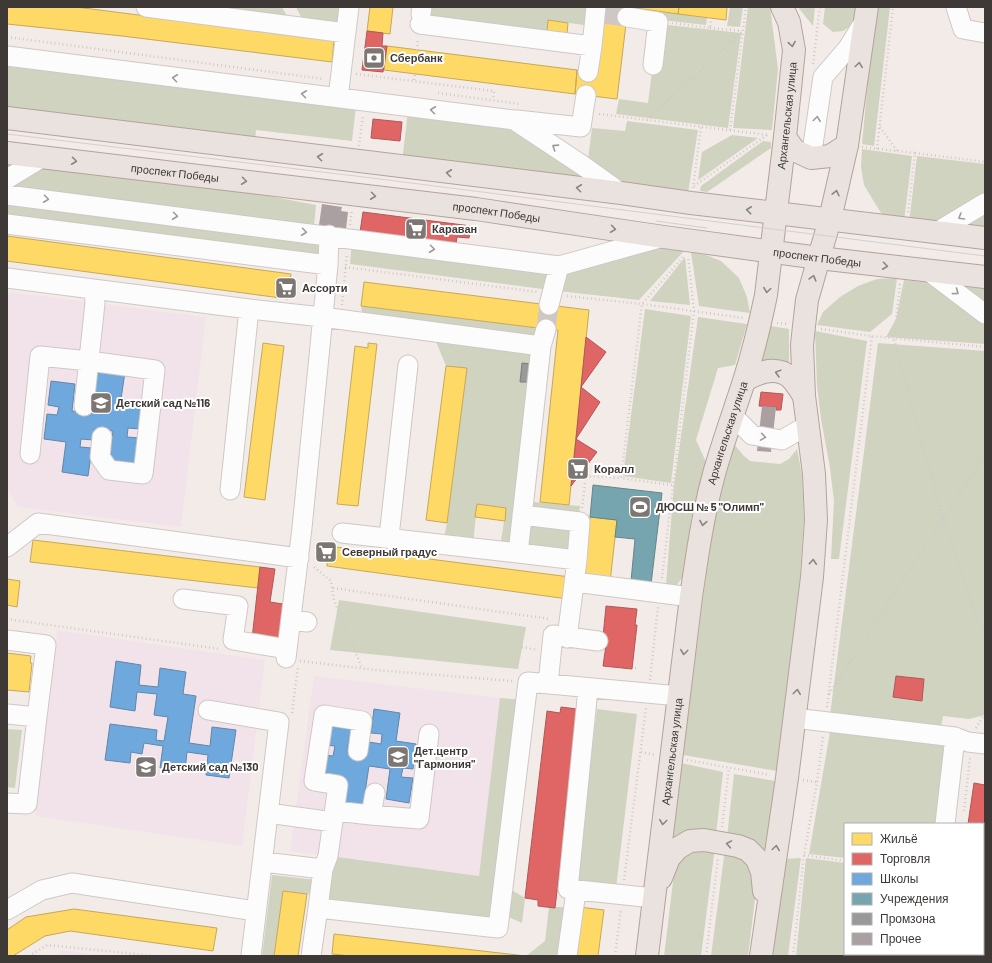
<svg xmlns="http://www.w3.org/2000/svg" width="992" height="963" font-family="Barlow,sans-serif">
<style>
.education{fill:#f2e3ea}
.green{fill:#d0d3bf}
.homes{fill:#ffd966;stroke:#c5a958}
.shops{fill:#e06666;stroke:#af5858}
.schools{fill:#6fa8dc;stroke:#6087aa}
.public{fill:#76a5af;stroke:#65858b}
.industry{fill:#999;stroke:#7e7c7b}
.building{fill:#aa9fa1}
.lines{fill:none;stroke-linecap:round;stroke-linejoin:round}
.minor-tunnel{stroke:#cfc7c4;stroke-width:19;stroke-dasharray:19 10;stroke-linecap:butt}
.minor-casing{stroke:#cec8c5;stroke-width:21}
.major-casing{stroke:#b3a39a;stroke-width:24}
.path{stroke:#cecac9;stroke-width:2.5;stroke-dasharray:1 3;stroke-linecap:butt}
.minor{stroke:#fdfcfc;stroke-width:19}
.major{stroke:#eae2de;stroke-width:22}
.tram{stroke:#d2d0cf;stroke-width:1}
.oneway{stroke:#8b8582}
.oneway2{stroke:#9e9a99}
.labels{text-anchor:middle;stroke-width:4;stroke-linejoin:round;paint-order:stroke}
.poi-label{font-size:11px;font-weight:bold;fill:#3e3936;stroke:#fff;text-anchor:start}
.street-label{font-size:11px;fill:#3e3936;stroke:#fff}
</style>
<rect width="100%" height="100%" fill="#f3ebe8"/>
<path class="education" d="M 9,292 L 206,317 L 181,527 L 18,507 L 7,489 L 7,305 Z
M 57,630 L 265,660 L 242,846 L 35,816 Z
M 314,676 L 500,698 L 479,876 L 290,851 Z
M 62,950 L 103,956 L 54,956 Z"/>
<path class="green" d="M 213,7 L 282,7 L 287,16 Z
M 296,7 L 343,7 L 341,26 L 303,21 Z
M 424,7 L 592,7 L 591,26 L 548,20 L 547,31 L 422,22 Z
M 730,7 L 743,7 L 740,27 L 727,26 Z
M 748,7 L 770,7 L 778,69 L 772,130 L 733,128 Z
M 798,7 L 815,7 L 813,26 Z
M 825,7 L 859,7 L 851,26 L 843,31 L 833,32 L 823,24 Z
M 875,7 L 890,7 L 874,146 L 862,144 Z
M 663,12 L 707,18 L 706,25 L 662,20 Z
M 658,24 L 741,33 L 728,128 L 616,114 L 619,99 L 648,103 Z
M 7,60 L 356,106 L 352,141 L 256,130 L 255,141 L 7,111 Z
M 408,111 L 512,125 L 602,184 L 402,162 Z
M 627,121 L 698,130 L 688,193 L 619,184 L 588,159 L 592,128 L 625,131 Z
M 732,135 L 758,138 L 698,180 L 702,152 Z
M 763,141 L 771,142 L 771,148 L 707,192 L 700,191 L 701,186 Z
M 862,149 L 912,156 L 904,222 L 883,216 L 873,200 L 864,185 L 861,167 Z
M 917,156 L 985,164 L 985,202 L 942,225 L 909,223 Z
M 38,168 L 248,192 L 316,205 L 314,225 L 7,188 Z
M 7,199 L 324,239 L 323,260 L 7,219 Z
M 985,212 L 985,227 L 965,225 Z
M 352,242 L 555,269 L 550,290 L 350,264 Z
M 651,247 L 684,251 L 639,300 L 558,291 L 562,270 Z
M 691,252 L 706,255 L 721,261 L 739,278 L 747,297 L 750,313 L 699,306 Z
M 685,257 L 690,305 L 650,301 Z
M 897,278 L 892,314 L 870,332 L 817,325 L 823,312 L 840,297 L 858,286 L 877,279 Z
M 904,280 L 985,289 L 985,344 L 886,337 L 896,319 Z
M 361,306 L 546,329 L 531,364 L 522,363 L 520,381 L 529,382 L 522,501 L 580,506 L 574,556 L 500,548 L 506,508 L 477,504 L 473,545 L 443,542 L 447,523 L 466,368 L 446,366 L 433,334 L 364,325 Z
M 645,309 L 691,316 L 671,483 L 623,476 Z
M 698,317 L 747,324 L 735,365 L 718,368 L 696,440 L 706,462 L 693,509 L 682,578 L 677,585 L 666,584 L 674,485 Z
M 771,326 L 789,329 L 789,369 L 760,366 Z
M 815,331 L 867,341 L 839,559 L 831,559 L 834,501 L 830,468 L 821,419 L 817,386 Z
M 878,343 L 985,351 L 985,715 L 969,719 L 943,716 L 941,727 L 830,715 Z
M 734,444 L 743,455 L 750,461 L 780,464 L 789,459 L 797,449 L 802,475 L 804,518 L 800,577 L 777,771 L 683,755 L 709,551 L 716,512 Z
M 339,600 L 526,627 L 518,669 L 330,650 Z
M 500,698 L 523,700 L 500,883 L 525,898 L 522,923 L 500,913 L 495,920 L 321,913 L 330,856 L 479,876 Z
M 597,709 L 637,714 L 616,888 L 575,884 Z
M 7,729 L 22,730 L 15,788 L 7,787 Z
M 830,732 L 946,746 L 940,824 L 845,824 L 845,858 L 809,854 Z
M 681,763 L 723,772 L 716,835 L 671,844 Z
M 734,774 L 775,781 L 766,862 L 727,837 Z
M 715,847 L 701,956 L 664,956 L 675,865 L 682,854 Z
M 725,849 L 747,857 L 757,883 L 748,956 L 711,956 Z
M 801,858 L 788,956 L 773,956 L 784,859 Z
M 806,858 L 845,863 L 845,954 L 927,954 L 927,956 L 796,956 Z
M 272,875 L 317,880 L 316,895 L 283,891 L 274,956 L 262,956 Z
M 549,907 L 567,907 L 561,956 L 526,956 L 545,941 Z"/>
<path class="homes" d="M 7,7 L 76,7 L 334,40 L 332,62 L 122,36 L 7,24 Z
M 370,7 L 393,7 L 390,34 L 367,31 Z
M 604,7 L 679,7 L 678,14 L 628,7 L 617,99 L 575,94 L 577,70 L 596,73 Z
M 679,7 L 727,7 L 726,20 L 678,14 Z
M 548,20 L 568,23 L 567,33 L 547,31 Z
M 387,46 L 577,70 L 575,94 L 384,70 Z
M 7,236 L 291,274 L 288,299 L 7,261 Z
M 364,282 L 549,305 L 546,329 L 361,306 Z
M 549,305 L 589,310 L 569,505 L 540,502 L 558,330 L 546,329 Z
M 263,343 L 284,346 L 265,500 L 244,497 Z
M 368,343 L 377,344 L 358,506 L 337,504 L 355,346 L 368,348 Z
M 446,366 L 467,368 L 447,523 L 426,520 Z
M 477,504 L 506,508 L 505,521 L 475,517 Z
M 590,517 L 617,520 L 610,582 L 582,579 Z
M 33,540 L 260,567 L 258,588 L 30,562 Z
M 328,546 L 570,577 L 568,599 L 327,566 Z
M 7,579 L 20,581 L 17,607 L 7,605 Z
M 7,653 L 31,656 L 30,663 L 32,663 L 29,692 L 7,690 Z
M 985,824 L 985,956 L 967,956 L 968,954 L 983,954 L 983,839 Z
M 283,891 L 307,894 L 298,956 L 274,956 Z
M 579,907 L 604,910 L 598,956 L 573,956 Z
M 74,909 L 217,928 L 213,951 L 70,931 L 45,936 L 13,956 L 7,956 L 7,930 L 26,917 Z
M 334,934 L 526,956 L 350,956 L 332,954 Z"/>
<path class="shops" d="M 367,31 L 383,33 L 382,46 L 387,46 L 383,72 L 362,70 Z
M 373,119 L 402,122 L 400,141 L 371,138 Z
M 363,212 L 471,226 L 469,238 L 457,237 L 456,244 L 360,232 Z
M 586,337 L 606,352 L 581,387 Z
M 581,387 L 600,402 L 576,439 Z
M 761,392 L 783,394 L 781,410 L 776,410 L 776,407 L 759,406 Z
M 576,439 L 597,452 L 571,486 Z
M 260,567 L 275,569 L 270,602 L 283,604 L 279,642 L 252,639 Z
M 606,606 L 637,609 L 635,625 L 637,625 L 632,669 L 603,666 L 607,638 L 603,637 Z
M 896,676 L 924,679 L 922,701 L 893,697 Z
M 561,707 L 577,709 L 571,761 L 577,762 L 576,771 L 570,771 L 563,830 L 569,831 L 568,841 L 563,840 L 555,908 L 538,906 L 538,900 L 525,898 L 547,711 L 560,713 Z
M 974,783 L 985,785 L 985,824 L 983,839 L 983,824 L 968,824 Z
M 951,954 L 968,954 L 967,956 L 950,956 Z"/>
<path class="schools" d="M 97,368 L 125,372 L 121,399 L 144,402 L 140,429 L 128,428 L 127,437 L 139,438 L 136,463 L 109,460 L 113,431 L 94,429 L 93,440 L 81,439 L 80,447 L 92,448 L 88,476 L 62,472 L 66,442 L 44,439 L 47,414 L 57,415 L 59,407 L 48,405 L 51,381 L 75,384 L 72,411 L 91,413 L 92,402 L 103,404 L 105,395 L 94,394 Z
M 116,661 L 141,665 L 139,685 L 158,687 L 160,668 L 186,672 L 183,694 L 196,696 L 189,743 L 210,746 L 212,727 L 236,730 L 229,778 L 206,775 L 208,755 L 187,752 L 185,771 L 160,768 L 163,746 L 144,743 L 142,754 L 131,752 L 130,763 L 105,760 L 110,724 L 157,730 L 156,740 L 164,741 L 168,717 L 154,715 L 157,694 L 137,692 L 135,711 L 110,707 Z
M 374,709 L 400,713 L 396,741 L 416,744 L 413,769 L 403,768 L 401,777 L 413,778 L 409,803 L 386,799 L 390,769 L 369,766 L 362,812 L 338,808 L 320,779 L 324,755 L 333,756 L 335,746 L 325,745 L 329,720 L 352,724 L 347,752 L 367,755 L 369,742 L 381,744 L 382,734 L 371,733 Z"/>
<path class="public" d="M 593,485 L 662,493 L 651,584 L 631,581 L 635,539 L 615,537 L 617,520 L 590,517 Z"/>
<path class="industry" d="M 522,363 L 531,364 L 529,382 L 520,382 Z"/>
<path class="building" d="M 322,204 L 342,207 L 341,211 L 348,212 L 346,229 L 319,225 Z
M 762,406 L 776,407 L 771,452 L 757,451 Z"/>
<g class="lines">
<path class="minor-tunnel" d="M 603,14 L 627,17
M 546,329 L 549,305"/>
<g class="minor-casing">
<path id="minor" d="M 146,7 L 346,33
M 956,7 L 963,29 L 985,33
M 421,14 L 422,7
M 627,17 L 658,22 L 653,65
M 420,24 L 592,46 L 596,7
M 7,56 L 514,120 L 582,165 L 621,193
M 588,72 L 592,46
M 338,98 L 349,7
M 517,120 L 581,127 L 586,95
M 811,158 L 823,77 L 848,48 L 864,22
M 7,179 L 43,157
M 7,195 L 559,266 L 663,237
M 7,224 L 328,265
M 937,232 L 985,203
M 927,270 L 985,314
M 7,278 L 249,309 L 322,317 L 541,346 L 518,553 L 342,533
M 549,305 L 559,266
M 541,346 L 546,329
M 84,406 L 95,303 L 94,290
M 732,415 L 752,435 L 782,440 L 808,425
M 30,454 L 40,356 L 89,361 L 155,370 L 143,474 L 109,470 L 100,457 L 102,437
M 230,490 L 249,309
M 522,515 L 580,522 L 577,560
M 389,537 L 408,365
M 7,547 L 38,523 L 299,558
M 518,553 L 577,560 L 567,638
M 575,582 L 691,597
M 183,599 L 238,606 L 233,640 L 287,649
M 291,620 L 307,622
M 7,640 L 46,645 L 37,717 L 7,714
M 286,658 L 302,528 L 328,265 L 329,235
M 548,684 L 553,635 L 598,641
M 588,689 L 568,889 L 654,898
M 208,710 L 279,722 L 251,956
M 794,718 L 955,737 L 945,824
M 955,737 L 968,742 L 985,744
M 7,803 L 27,804 L 37,717
M 335,811 L 371,815 L 419,819 L 429,734
M 268,813 L 333,822
M 371,815 L 375,793
M 263,862 L 323,869 L 318,908 L 498,928 L 528,682 L 679,696
M 323,869 L 328,856 L 338,785 L 314,781 L 324,715 L 362,721 L 358,751
M 7,910 L 42,890 L 72,883 L 256,911
M 311,956 L 318,908
M 567,956 L 576,891
M 929,956 L 929,954"/>
</g>
<g class="major-casing">
<g id="major">
<path d="M 7,118 L 621,193 L 691,203 L 985,238"/>
<path d="M 785,137 L 794,150 L 811,158 L 830,156 L 847,145"/>
<path id="s1" d="M 7,153 L 476,209 L 664,237 L 819,258 L 985,277"/>
<path d="M 745,380 C 759,372 777,365 791,378 C 796,383 800,390 804,396"/>
<path d="M 661,878 L 669,858 L 678,848 L 690,841 L 704,840 L 738,846 L 748,850 L 757,859 L 762,872 L 764,891"/>
<path id="s2" d="M 647,956 L 691,597 C 697,556 703,514 714,474 C 723,442 734,412 744,381 C 753,353 760,324 766,295 L 785,137 L 794,50 L 789,22 L 782,7"/>
<path d="M 761,956 L 787,778 L 812,577 L 816,520 L 814,474 L 804,396 L 802,345 L 804,326 L 807,300 L 830,219 L 847,145 L 867,7"/>
</g>
</g>
<path class="path" d="M 672,23 L 710,28 L 711,18
M 710,28 L 742,31
M 7,37 L 324,79
M 417,50 L 418,39
M 813,64 L 820,7
M 356,74 L 494,91 L 493,100
M 414,80 L 415,74
M 438,93 L 520,104
M 599,114 L 768,135
M 647,120 L 743,31
M 880,127 L 897,151
M 730,130 L 746,7
M 359,146 L 363,115
M 862,147 L 915,153 L 908,213
M 877,149 L 893,7
M 915,153 L 985,162
M 694,186 L 767,135
M 693,188 L 701,127
M 350,225 L 352,210
M 345,267 L 538,292
M 900,284 L 894,339 L 943,520 L 985,639
M 567,296 L 642,304 L 744,318
M 342,305 L 347,254
M 777,323 L 788,324
M 821,329 L 872,336 L 985,347
M 672,485 L 621,478 L 642,304 L 683,257
M 582,508 L 586,476 L 621,478
M 314,567 L 331,581 L 334,600 L 362,668
M 662,578 L 694,311 L 688,256
M 333,588 L 550,619
M 7,619 L 220,649
M 522,647 L 537,650
M 300,661 L 376,670 L 512,681
M 635,668 L 637,668
M 650,680 L 658,607
M 829,694 L 985,455
M 827,707 L 872,336
M 292,713 L 298,667
M 976,728 L 985,713
M 641,752 L 656,755
M 687,760 L 770,775
M 803,780 L 817,782
M 964,811 L 970,758 L 969,757
M 722,827 L 729,768
M 804,855 L 845,861
M 624,880 L 646,708
M 549,912 L 558,913
M 29,956 L 47,945 L 155,956
M 545,956 L 553,939
M 615,956 L 621,909
M 706,956 L 718,858
M 793,956 L 804,855 L 817,782 L 823,736"/>
<use href="#minor" class="minor"/>
<use href="#major" class="major"/>
<path class="tram" d="M 7,134 L 372,178 L 985,256
M 656,221 L 707,228"/>
</g>
<defs><path id="oneway-chevron" d="M-2-3.5L2.5 0L-2 3.5" fill="none" stroke-width="1.6" stroke-linecap="round" stroke-linejoin="round"/></defs>
<g class="oneway">
<use href="#oneway-chevron" transform="translate(792 44) rotate(81)"/>
<use href="#oneway-chevron" transform="translate(859 65) rotate(-82)"/>
<use href="#oneway-chevron" transform="translate(320 157) rotate(-173)"/>
<use href="#oneway-chevron" transform="translate(74 161) rotate(7)"/>
<use href="#oneway-chevron" transform="translate(449 173) rotate(-173)"/>
<use href="#oneway-chevron" transform="translate(244 181) rotate(7)"/>
<use href="#oneway-chevron" transform="translate(579 188) rotate(-173)"/>
<use href="#oneway-chevron" transform="translate(836 193) rotate(-77)"/>
<use href="#oneway-chevron" transform="translate(373 196) rotate(7)"/>
<use href="#oneway-chevron" transform="translate(749 210) rotate(-174)"/>
<use href="#oneway-chevron" transform="translate(613 229) rotate(8)"/>
<use href="#oneway-chevron" transform="translate(885 266) rotate(7)"/>
<use href="#oneway-chevron" transform="translate(813 278) rotate(-74)"/>
<use href="#oneway-chevron" transform="translate(767 290) rotate(98)"/>
<use href="#oneway-chevron" transform="translate(778 373) rotate(-165)"/>
<use href="#oneway-chevron" transform="translate(703 523) rotate(100)"/>
<use href="#oneway-chevron" transform="translate(813 562) rotate(-86)"/>
<use href="#oneway-chevron" transform="translate(684 652) rotate(97)"/>
<use href="#oneway-chevron" transform="translate(797 692) rotate(-83)"/>
<use href="#oneway-chevron" transform="translate(663 822) rotate(97)"/>
<use href="#oneway-chevron" transform="translate(729 844) rotate(-170)"/>
<use href="#oneway-chevron" transform="translate(776 848) rotate(-82)"/>
</g>
<g class="oneway2">
<use href="#oneway-chevron" transform="translate(175 78) rotate(-173)"/>
<use href="#oneway-chevron" transform="translate(304 94) rotate(-173)"/>
<use href="#oneway-chevron" transform="translate(433 110) rotate(-173)"/>
<use href="#oneway-chevron" transform="translate(817 119) rotate(-82)"/>
<use href="#oneway-chevron" transform="translate(555 147) rotate(-147)"/>
<use href="#oneway-chevron" transform="translate(46 199) rotate(7)"/>
<use href="#oneway-chevron" transform="translate(175 216) rotate(7)"/>
<use href="#oneway-chevron" transform="translate(961 217) rotate(149)"/>
<use href="#oneway-chevron" transform="translate(304 232) rotate(7)"/>
<use href="#oneway-chevron" transform="translate(432 249) rotate(7)"/>
<use href="#oneway-chevron" transform="translate(956 292) rotate(37)"/>
<use href="#oneway-chevron" transform="translate(763 437) rotate(9)"/>
</g>
<defs>
<g id="bank-square" transform="scale(1.15)"><rect x="-9" y="-9" width="18" height="18" rx="4" fill="#7d7774" stroke="#fff"/><path d="M-6-4H6V4H-6ZM0-2.3a2.3 2.3 0 1 0 0 4.6a2.3 2.3 0 1 0 0-4.6Z" fill="#fff"/></g>
<g id="supermarket-square" transform="scale(1.15)"><rect x="-9" y="-9" width="18" height="18" rx="4" fill="#7d7774" stroke="#fff"/><path d="M-6-5.5h2.5l.6 2H6L4.5 2H-2.5L-4.4-4H-6ZM-1.5 3.2a1.3 1.3 0 1 0 .1 0ZM3 3.2a1.3 1.3 0 1 0 .1 0Z" fill="#fff"/></g>
<g id="school-square" transform="scale(1.15)"><rect x="-9" y="-9" width="18" height="18" rx="4" fill="#7d7774" stroke="#fff"/><path d="M0-5L7-2L0 1L-7-2ZM-4 1L0 2.5L4 1V4Q0 6-4 4Z" fill="#fff"/></g>
<g id="stadium-square" transform="scale(1.15)"><rect x="-9" y="-9" width="18" height="18" rx="4" fill="#7d7774" stroke="#fff"/><path d="M0-5a6.5 5 0 1 0 0 10a6.5 5 0 1 0 0-10ZM-3.5-1.8h7v3.6h-7Z" fill="#fff"/></g>
</defs>
<g fill-rule="evenodd">
<use href="#bank-square" x="374" y="58"/>
<use href="#supermarket-square" x="416" y="229"/>
<use href="#supermarket-square" x="286" y="288"/>
<use href="#school-square" x="101" y="403"/>
<use href="#supermarket-square" x="578" y="469"/>
<use href="#stadium-square" x="640" y="507"/>
<use href="#supermarket-square" x="326" y="552"/>
<use href="#school-square" x="398" y="757"/>
<use href="#school-square" x="146" y="767"/>
</g>
<g class="labels">
<g class="poi-label">
<text x="390" y="62">Сбербанк</text>
<text x="432" y="233">Караван</text>
<text x="302" y="292">Ассорти</text>
<text x="116" y="407">Детский сад №116</text>
<text x="594" y="473">Коралл</text>
<text x="656" y="511">ДЮСШ № 5 "Олимп"</text>
<text x="342" y="556">Северный градус</text>
<text x="414" y="755">Дет.центр<tspan x="414" dy="13">"Гармония"</tspan></text>
<text x="162" y="771">Детский сад №130</text>
</g>
<g class="street-label">
<text dy="4" stroke="none"><textPath href="#s2" startOffset="854">Архангельская улица</textPath></text>
<text dy="4" stroke="none"><textPath href="#s1" startOffset="169">проспект Победы</textPath></text>
<text dy="4" stroke="none"><textPath href="#s1" startOffset="493">проспект Победы</textPath></text>
<text dy="4" stroke="none"><textPath href="#s1" startOffset="817">проспект Победы</textPath></text>
<text dy="4" stroke="none"><textPath href="#s2" startOffset="530">Архангельская улица</textPath></text>
<text dy="4" stroke="none"><textPath href="#s2" startOffset="206">Архангельская улица</textPath></text>
</g>
</g>
<rect width="992" height="963" fill="none" stroke="#3e3936" stroke-width="16"/>
<rect x="844" y="823" width="140" height="132" fill="#ffffff" stroke="#b2b0af"/>
<rect x="852" y="833" width="20" height="12" fill="#ffd966" stroke="#b2b0af"/>
<text x="880" y="843" font-size="12" fill="#3e3936">Жильё</text>
<rect x="852" y="853" width="20" height="12" fill="#e06666" stroke="#b2b0af"/>
<text x="880" y="863" font-size="12" fill="#3e3936">Торговля</text>
<rect x="852" y="873" width="20" height="12" fill="#6fa8dc" stroke="#b2b0af"/>
<text x="880" y="883" font-size="12" fill="#3e3936">Школы</text>
<rect x="852" y="893" width="20" height="12" fill="#76a5af" stroke="#b2b0af"/>
<text x="880" y="903" font-size="12" fill="#3e3936">Учреждения</text>
<rect x="852" y="913" width="20" height="12" fill="#999999" stroke="#b2b0af"/>
<text x="880" y="923" font-size="12" fill="#3e3936">Промзона</text>
<rect x="852" y="933" width="20" height="12" fill="#aa9fa1" stroke="#b2b0af"/>
<text x="880" y="943" font-size="12" fill="#3e3936">Прочее</text>
</svg>
